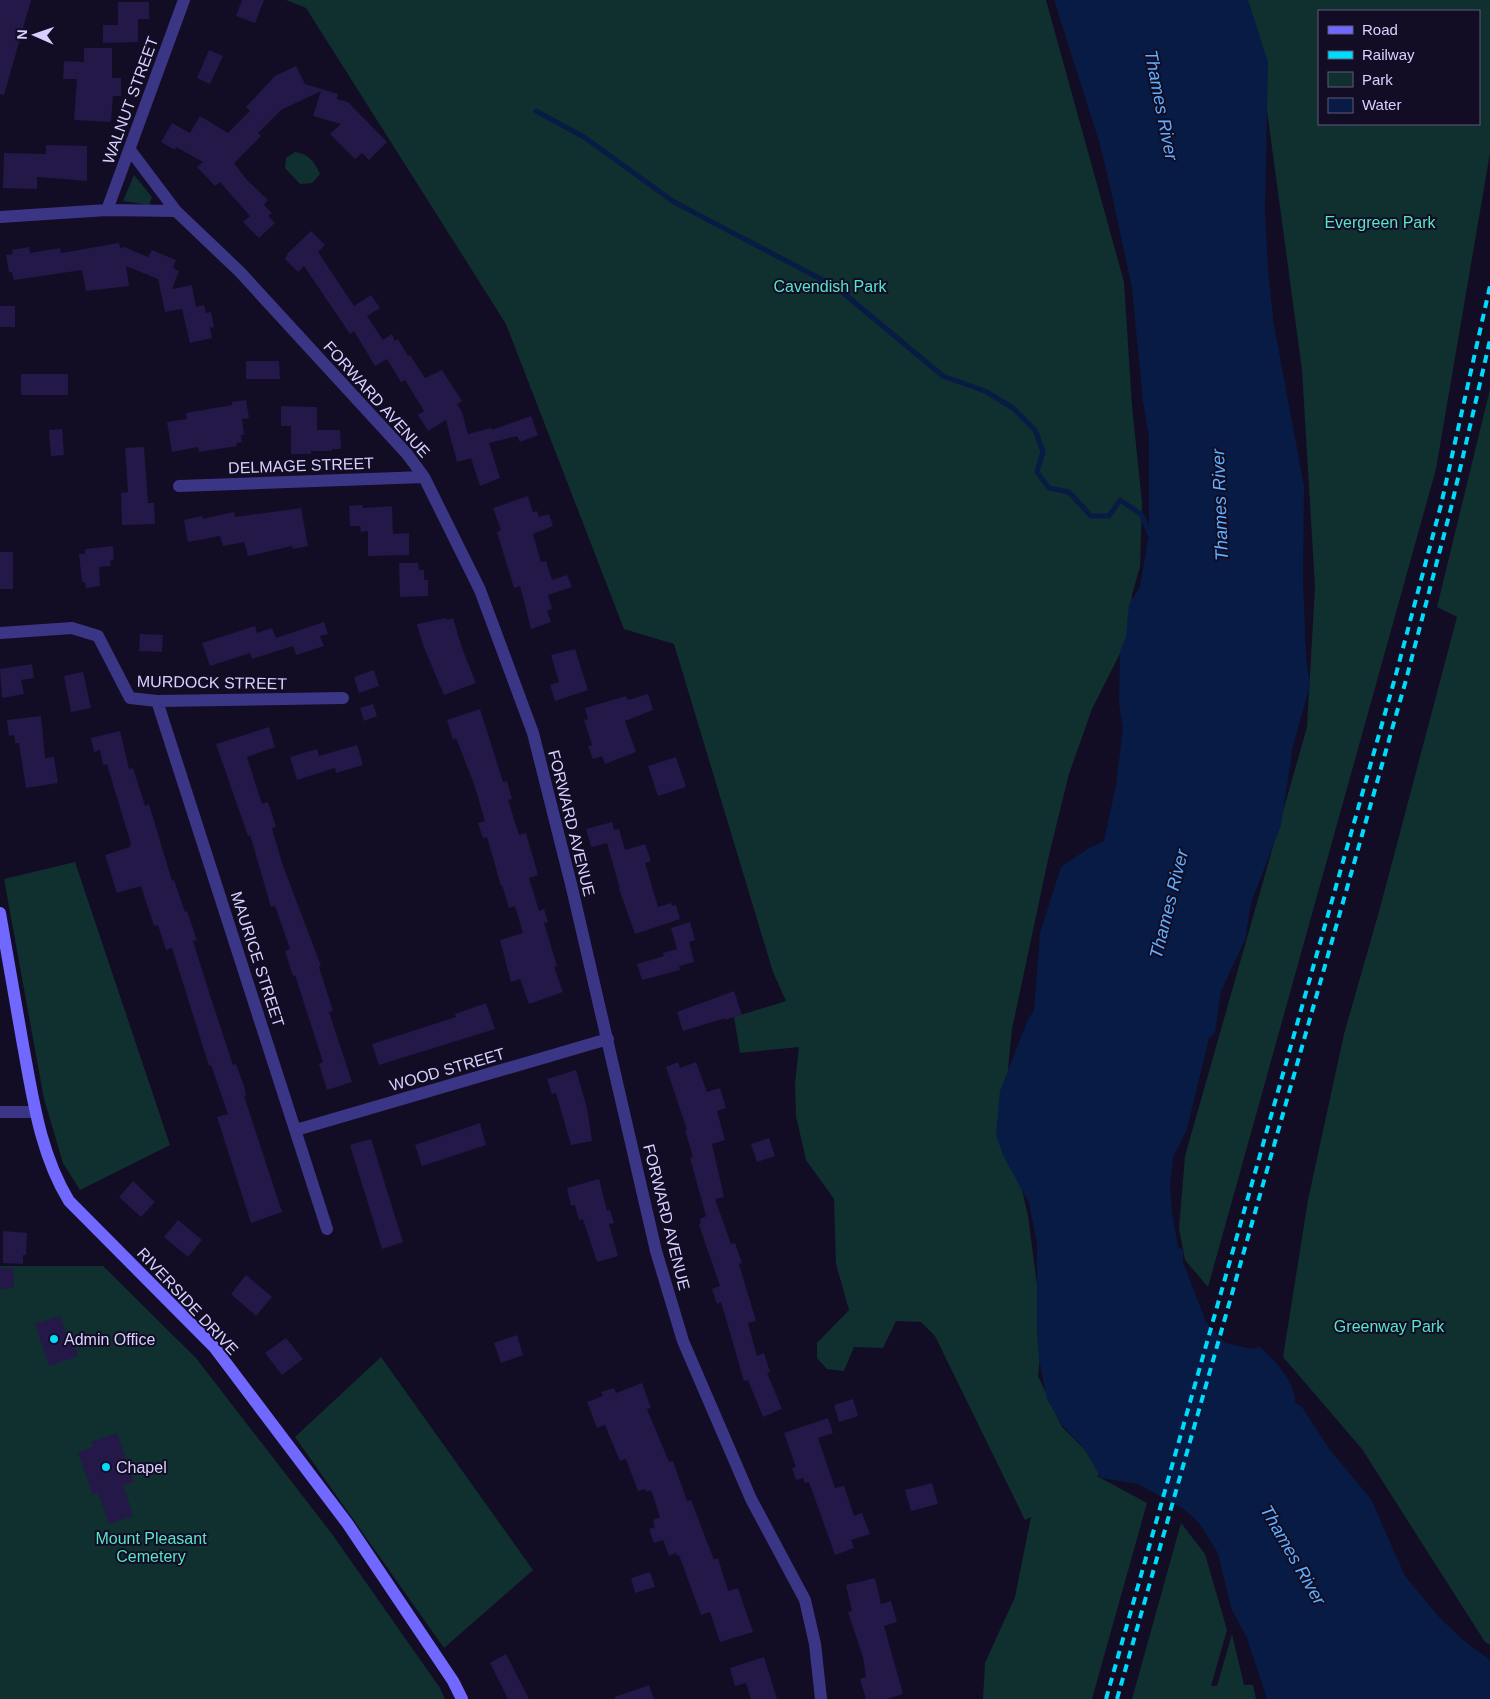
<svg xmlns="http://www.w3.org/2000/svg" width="1490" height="1699" font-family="Helvetica,sans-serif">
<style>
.green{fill:#102f2f;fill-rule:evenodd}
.water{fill:#071b44}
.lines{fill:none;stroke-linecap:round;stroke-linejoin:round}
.stream{stroke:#071b44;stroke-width:5}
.building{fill:#231847}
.street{stroke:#3b3586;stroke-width:12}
.secondary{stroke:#7168ff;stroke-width:12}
.rail{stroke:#00dbfc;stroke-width:4;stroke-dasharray:8 6;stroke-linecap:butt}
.poi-dot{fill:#00dbfc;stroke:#120d25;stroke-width:2}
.labels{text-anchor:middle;stroke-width:4;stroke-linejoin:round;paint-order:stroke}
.street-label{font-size:16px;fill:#d8d1ff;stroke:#120d25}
.park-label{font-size:16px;fill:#56e6c7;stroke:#120d25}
.poi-label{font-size:16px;fill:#d8d1ff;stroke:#120d25;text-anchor:start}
.water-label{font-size:18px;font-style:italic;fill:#5fb0ff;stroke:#120d25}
</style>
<rect width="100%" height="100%" fill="#120d25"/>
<path class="green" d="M 286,0 L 1046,0 L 1124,282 L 1132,406 L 1142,503 L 1140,567 L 1132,594 L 1129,636 L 1092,709 L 1069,774 L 1049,855 L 1012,1029 L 1004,1111 L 1028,1216 L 1043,1331 L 1038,1376 L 1062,1427 L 1105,1470 L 1097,1476 L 1147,1503 L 1092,1699 L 983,1699 L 985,1663 L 1015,1597 L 1031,1517 L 1025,1520 L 935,1336 L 921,1322 L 896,1321 L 883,1348 L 854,1347 L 844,1371 L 827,1369 L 817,1358 L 817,1343 L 849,1310 L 836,1264 L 834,1199 L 806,1160 L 796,1116 L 795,1084 L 799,1047 L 740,1053 L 734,1017 L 786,1001 L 773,972 L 674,644 L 624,629 L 506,324 L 306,8 Z
M 1245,0 L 1490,0 L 1490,153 L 1436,469 L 1208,1287 L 1185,1260 L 1179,1228 L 1185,1156 L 1307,727 L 1315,587 L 1302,370 L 1256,29 ZM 1319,11 L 1479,11 L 1479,124 L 1319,124 Z
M 295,152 C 309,154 314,161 320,174 L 312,183 L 300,184 L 285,168 L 286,158 Z
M 134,175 L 152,197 L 149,205 L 123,201 Z
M 1490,389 L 1490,1645 L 1485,1642 L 1362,1449 L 1283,1357 L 1308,1200 L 1344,1034 L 1380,908 L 1457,617 L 1437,607 Z
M 75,862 L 170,1145 L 80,1190 L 63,1163 L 44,1099 L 4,879 Z
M 0,1266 L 103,1266 L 196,1358 L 332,1534 L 440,1688 L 445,1699 L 0,1699 Z
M 381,1357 L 533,1570 L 444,1648 L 295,1437 Z
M 1181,1523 L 1205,1554 L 1227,1630 L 1211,1686 L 1217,1686 L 1232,1634 L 1244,1685 L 1253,1685 L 1256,1699 L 1132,1699 Z"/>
<path class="water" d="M 1054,0 L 1248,0 L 1268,62 L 1265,210 L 1268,270 L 1274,325 L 1304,486 L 1303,580 L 1306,657 L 1310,685 L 1293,746 L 1281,825 L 1251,903 L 1245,940 L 1221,991 L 1215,1033 L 1209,1038 L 1187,1129 L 1173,1158 L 1170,1185 L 1172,1212 L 1178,1247 L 1183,1250 L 1183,1262 L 1206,1322 L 1225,1343 L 1254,1349 L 1259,1346 C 1274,1360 1295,1380 1295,1402 L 1302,1407 L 1330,1450 L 1371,1499 L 1405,1576 L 1439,1617 L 1463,1640 L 1490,1660 L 1490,1699 L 1267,1699 L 1247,1638 L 1231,1608 L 1218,1553 L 1199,1523 L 1185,1510 L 1138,1484 L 1101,1478 L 1085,1450 L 1061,1424 L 1047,1399 L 1039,1359 L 1037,1334 L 1037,1243 L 1029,1203 L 1003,1155 L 996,1135 L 1000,1091 L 1027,1022 L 1034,1010 L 1040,933 L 1061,867 L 1089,848 L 1104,841 L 1116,785 L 1123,728 L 1119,703 L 1120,651 L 1126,637 L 1129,604 L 1140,587 L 1149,533 L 1149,437 L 1143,402 L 1132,288 L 1110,186 L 1099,141 Z"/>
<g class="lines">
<path class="stream" d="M 536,111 L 584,137 L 674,202 L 836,287 L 943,376 L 985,391 L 1013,408 L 1035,430 L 1043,451 L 1037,472 L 1049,488 L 1069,492 L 1091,516 L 1109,516 L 1120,500 L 1142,515 L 1149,533 L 1154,537"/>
</g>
<path class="building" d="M 0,0 L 31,0 L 4,95 L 0,94 Z
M 242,0 L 264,0 L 255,23 L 236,16 Z
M 118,2 L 149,2 L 149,19 L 138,19 L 138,42 L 103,43 L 103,25 L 118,25 Z
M 84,48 L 112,48 L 112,78 L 121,78 L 121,96 L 113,96 L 111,122 L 74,120 L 77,79 L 63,79 L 64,61 L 84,62 Z
M 209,50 L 223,56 L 210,84 L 197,78 Z
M 296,66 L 305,84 L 338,94 L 337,99 L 348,102 L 387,142 L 369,160 L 362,153 L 355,159 L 330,134 L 341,124 L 313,116 L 321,91 L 281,110 L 258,133 L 261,136 L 234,163 L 247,180 L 268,200 L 264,205 L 272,213 L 268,216 L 275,223 L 259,238 L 243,222 L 250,216 L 220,182 L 215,186 L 197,167 L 203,162 L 176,147 L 175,150 L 161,142 L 172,123 L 190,133 L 200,116 L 228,133 L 250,111 L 246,107 L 275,76 Z
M 46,145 L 87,146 L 87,181 L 37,177 L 37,189 L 3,188 L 4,153 L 46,154 Z
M 311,231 L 325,245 L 318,252 L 354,306 L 371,295 L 380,308 L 367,316 L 383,340 L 392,334 L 395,341 L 398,339 L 408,356 L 410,355 L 425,378 L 442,370 L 462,401 L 457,404 L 462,412 L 468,434 L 491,428 L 492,430 L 531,416 L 538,435 L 520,442 L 517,436 L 489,443 L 500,478 L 480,486 L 471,458 L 457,462 L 446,420 L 428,431 L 418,415 L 424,411 L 405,380 L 401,382 L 387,359 L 375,366 L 354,331 L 350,334 L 304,266 L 298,272 L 285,259 L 288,253 Z
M 119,243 L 120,248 L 124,247 L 148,257 L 152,250 L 176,260 L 173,268 L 179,271 L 172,289 L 192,285 L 196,307 L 204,305 L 206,313 L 211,312 L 214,327 L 210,328 L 212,338 L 190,343 L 182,309 L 165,312 L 158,279 L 126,266 L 129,286 L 86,291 L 82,270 L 14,280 L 12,272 L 9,272 L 6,255 L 13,254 L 12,250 L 29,247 L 30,253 L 60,248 L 61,253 Z
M 0,306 L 15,306 L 15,327 L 0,327 Z
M 246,361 L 279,361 L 280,379 L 246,379 Z
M 21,374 L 68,374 L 68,395 L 21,395 Z
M 246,400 L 249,418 L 242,419 L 244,435 L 241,435 L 242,442 L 236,443 L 237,446 L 199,452 L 198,447 L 172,452 L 167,422 L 187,419 L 186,413 L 232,405 L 232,402 Z
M 281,406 L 317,407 L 317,430 L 340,430 L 341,449 L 332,449 L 332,451 L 311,451 L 311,454 L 291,454 L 291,426 L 281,426 Z
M 62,429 L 64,455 L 51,456 L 49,430 Z
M 144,447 L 148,503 L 154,503 L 155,524 L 122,525 L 121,493 L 128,492 L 125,448 Z
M 528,496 L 533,512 L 537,511 L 539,517 L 549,514 L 553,526 L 533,534 L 541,562 L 546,561 L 552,580 L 567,575 L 572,587 L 548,595 L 552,609 L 547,611 L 551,622 L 531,629 L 520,586 L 514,588 L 503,552 L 497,532 L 501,530 L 493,508 Z
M 363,505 L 363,508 L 392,506 L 393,534 L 409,533 L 409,555 L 368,556 L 368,531 L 361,532 L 360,526 L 350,526 L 349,506 Z
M 301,508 L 308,546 L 293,549 L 292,546 L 248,556 L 244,542 L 223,546 L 220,536 L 188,542 L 184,520 L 202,516 L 203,519 L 234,512 L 235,517 Z
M 113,546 L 114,559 L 110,561 L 111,566 L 99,567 L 100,586 L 86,588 L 85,582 L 82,582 L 79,554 L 85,554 L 85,549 Z
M 0,552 L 13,552 L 13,589 L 0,589 Z
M 399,563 L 418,563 L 419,570 L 424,570 L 424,580 L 428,580 L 428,596 L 400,597 Z
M 446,618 L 447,620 L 453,618 L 462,648 L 476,683 L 444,695 L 423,645 L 417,624 Z
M 324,622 L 328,634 L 320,636 L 324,646 L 296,655 L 293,646 L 252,659 L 250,653 L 210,666 L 202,643 L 255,626 L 257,633 L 272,628 L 276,638 Z
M 140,634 L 163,635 L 162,652 L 139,651 Z
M 575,649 L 588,690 L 555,701 L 550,685 L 559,682 L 551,655 Z
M 32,664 L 34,678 L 21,680 L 24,694 L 2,698 L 0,669 Z
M 374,670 L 379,686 L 359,693 L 354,677 Z
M 83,672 L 91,708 L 71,712 L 64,676 Z
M 648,694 L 653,710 L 625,721 L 636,752 L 605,764 L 602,756 L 593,759 L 588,746 L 592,745 L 584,720 L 588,719 L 585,708 L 626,696 L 628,700 Z
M 373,704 L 377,716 L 364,721 L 360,708 Z
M 480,709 L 503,782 L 507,781 L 512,799 L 508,800 L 519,835 L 526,833 L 538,875 L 529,878 L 539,911 L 544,909 L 548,922 L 544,923 L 557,966 L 554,967 L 563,992 L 529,1004 L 520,979 L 511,982 L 500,940 L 523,933 L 515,906 L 509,908 L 502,885 L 501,886 L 487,837 L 483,838 L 478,823 L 485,821 L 474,784 L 456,738 L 453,740 L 447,720 Z
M 41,716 L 45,758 L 54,757 L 58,783 L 26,788 L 19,743 L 15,743 L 14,735 L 9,736 L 7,720 Z
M 269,727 L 275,747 L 247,757 L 262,804 L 268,802 L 276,827 L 272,828 L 282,863 L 321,966 L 319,967 L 333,1011 L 329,1012 L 352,1082 L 327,1090 L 319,1064 L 323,1062 L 295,975 L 293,976 L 285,951 L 290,949 L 275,906 L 271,907 L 250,835 L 248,836 L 216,744 Z
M 120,731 L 129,769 L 133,768 L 145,806 L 149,804 L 172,881 L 174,880 L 185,912 L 187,911 L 197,940 L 193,941 L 208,989 L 233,1065 L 236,1064 L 244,1086 L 246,1095 L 244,1096 L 282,1212 L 251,1223 L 217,1117 L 228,1114 L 211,1065 L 209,1066 L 172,948 L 166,950 L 158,925 L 154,926 L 141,886 L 117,893 L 105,855 L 130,847 L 131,844 L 107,764 L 103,765 L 100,750 L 94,752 L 91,738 Z
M 357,745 L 363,765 L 336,773 L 335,768 L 297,780 L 290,757 L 317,749 L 319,756 Z
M 676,757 L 686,787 L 658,796 L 648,766 Z
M 612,822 L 614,830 L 619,829 L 625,850 L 645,844 L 651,861 L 645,863 L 658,907 L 671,903 L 672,906 L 676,905 L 680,919 L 635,934 L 619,889 L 620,889 L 607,843 L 591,847 L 586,829 Z
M 690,922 L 695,940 L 689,942 L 694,962 L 679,966 L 680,970 L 642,980 L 637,964 L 664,956 L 663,953 L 677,949 L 671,928 Z
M 734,991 L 742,1015 L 725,1020 L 725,1018 L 683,1031 L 677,1012 Z
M 486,1003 L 495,1029 L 379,1065 L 372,1044 L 456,1017 L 455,1014 Z
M 678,1062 L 680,1068 L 696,1062 L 707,1092 L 720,1088 L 726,1108 L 717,1111 L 725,1140 L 712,1144 L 724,1197 L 715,1199 L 731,1244 L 735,1243 L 742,1263 L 739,1264 L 756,1321 L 748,1323 L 757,1356 L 764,1353 L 770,1372 L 767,1373 L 782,1409 L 763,1417 L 748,1380 L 744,1381 L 721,1302 L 717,1304 L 712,1289 L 720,1286 L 699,1225 L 701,1223 L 700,1219 L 706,1216 L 690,1158 L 693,1157 L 685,1130 L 687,1130 L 666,1067 Z
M 576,1070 L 587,1108 L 592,1141 L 571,1145 L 556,1093 L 552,1094 L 547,1079 Z
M 480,1123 L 486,1145 L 422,1166 L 415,1145 Z
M 769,1138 L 775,1156 L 757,1162 L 751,1144 Z
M 371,1139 L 403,1242 L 382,1249 L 350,1145 Z
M 599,1179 L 607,1211 L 610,1210 L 614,1223 L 609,1224 L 618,1256 L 597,1262 L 583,1219 L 579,1220 L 575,1205 L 571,1206 L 567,1188 Z
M 133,1181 L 155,1202 L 141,1217 L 119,1197 Z
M 178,1220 L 202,1240 L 188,1257 L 164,1237 Z
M 3,1231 L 27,1233 L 26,1255 L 23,1255 L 23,1264 L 3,1263 Z
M 0,1268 L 13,1268 L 14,1288 L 0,1289 Z
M 246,1275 L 272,1297 L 256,1316 L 231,1294 Z
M 60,1316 L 70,1344 L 74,1343 L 78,1356 L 49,1366 L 35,1324 Z
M 517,1335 L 523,1355 L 501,1363 L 494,1343 Z
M 286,1338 L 303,1359 L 282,1375 L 265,1353 Z
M 642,1383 L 651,1408 L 647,1409 L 669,1462 L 673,1461 L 687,1501 L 691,1500 L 714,1560 L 718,1558 L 728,1591 L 738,1588 L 753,1632 L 720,1642 L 710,1612 L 701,1615 L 679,1555 L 677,1556 L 676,1553 L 669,1556 L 663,1540 L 654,1543 L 649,1529 L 655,1527 L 653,1520 L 660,1517 L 651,1490 L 646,1492 L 645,1489 L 638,1491 L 626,1459 L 620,1461 L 605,1425 L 597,1428 L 587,1402 L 603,1396 L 601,1392 L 614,1388 L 616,1393 Z
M 853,1399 L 858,1416 L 839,1422 L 834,1405 Z
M 828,1418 L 833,1433 L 818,1438 L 835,1488 L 844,1486 L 854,1516 L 862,1513 L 870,1534 L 851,1540 L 854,1548 L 835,1555 L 809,1482 L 805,1483 L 803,1478 L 796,1480 L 792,1468 L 796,1467 L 784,1433 Z
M 117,1433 L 134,1482 L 123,1485 L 133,1516 L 109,1524 L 98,1493 L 93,1495 L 78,1452 L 93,1447 L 91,1442 Z
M 932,1483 L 938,1504 L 911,1511 L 905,1490 Z
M 650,1572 L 655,1587 L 635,1593 L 631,1578 Z
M 875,1578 L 881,1604 L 891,1601 L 897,1622 L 884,1626 L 903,1694 L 887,1699 L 866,1699 L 860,1679 L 866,1677 L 863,1657 L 848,1612 L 852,1611 L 846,1585 Z
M 506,1654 L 529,1699 L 508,1699 L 490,1663 Z
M 764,1657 L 777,1699 L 751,1699 L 746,1683 L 735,1686 L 730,1668 Z
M 649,1685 L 654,1699 L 615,1699 L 615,1697 Z"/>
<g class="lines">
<path class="street" d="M 130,150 L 176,211
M 107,210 L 184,0
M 0,217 L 107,210 L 176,211 L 240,272 L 407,454 L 424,477 L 480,590 L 533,733 L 572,888 L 656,1251 L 683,1341 L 751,1499 L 805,1600 L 815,1644 L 821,1699
M 179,486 L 424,477
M 0,633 L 72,628 L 98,636 L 130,698 L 157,701 L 343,698
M 157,701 L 327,1229
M 0,1112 L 35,1112
M 296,1130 L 608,1039"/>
<path class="secondary" d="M 0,913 C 8,957 15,1001 23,1045 C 33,1099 40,1153 69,1201 L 214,1347 L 347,1523 L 453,1681 L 462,1699"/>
<path class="rail" d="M 1106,1699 L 1395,678 L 1441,505 L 1490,286
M 1117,1699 L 1406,680 L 1451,508 L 1490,340"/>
</g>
<g class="poi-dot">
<circle cx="54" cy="1339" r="5"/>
<circle cx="106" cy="1467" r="5"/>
</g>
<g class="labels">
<g class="street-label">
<text transform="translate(130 100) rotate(-70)" y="6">WALNUT STREET</text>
<text transform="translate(377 399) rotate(48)" y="6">FORWARD AVENUE</text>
<text transform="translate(301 465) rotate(-2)" y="6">DELMAGE STREET</text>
<text transform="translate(212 682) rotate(1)" y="6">MURDOCK STREET</text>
<text transform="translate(572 823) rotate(76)" y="6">FORWARD AVENUE</text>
<text transform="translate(258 959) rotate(72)" y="6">MAURICE STREET</text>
<text transform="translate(447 1069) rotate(-16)" y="6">WOOD STREET</text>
<text transform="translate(667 1217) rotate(76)" y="6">FORWARD AVENUE</text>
<text transform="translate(188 1301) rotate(47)" y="6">RIVERSIDE DRIVE</text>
</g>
<g class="park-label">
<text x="1380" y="228">Evergreen Park</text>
<text x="830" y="292">Cavendish Park</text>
<text x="1389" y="1332">Greenway Park</text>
<text x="151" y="1544">Mount Pleasant<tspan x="151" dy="18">Cemetery</tspan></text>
</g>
<g class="poi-label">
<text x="64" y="1345">Admin Office</text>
<text x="116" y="1473">Chapel</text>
</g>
<g class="water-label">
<text transform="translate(1161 105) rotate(79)" y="6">Thames River</text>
<text transform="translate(1220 505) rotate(-92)" y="6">Thames River</text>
<text transform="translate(1169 904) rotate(-76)" y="6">Thames River</text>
<text transform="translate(1293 1555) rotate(60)" y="6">Thames River</text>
</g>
</g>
<rect x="1318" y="10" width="162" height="115" fill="#120d25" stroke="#615b7c"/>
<rect x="1328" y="26" width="25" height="8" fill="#7168ff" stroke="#615b7c"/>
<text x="1362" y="35" font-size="15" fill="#d8d1ff">Road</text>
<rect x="1328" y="51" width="25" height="8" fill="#00dbfc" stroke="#615b7c"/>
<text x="1362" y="60" font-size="15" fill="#d8d1ff">Railway</text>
<rect x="1328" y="72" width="25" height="15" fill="#102f2f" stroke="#615b7c"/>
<text x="1362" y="85" font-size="15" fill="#d8d1ff">Park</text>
<rect x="1328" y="98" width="25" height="15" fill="#071b44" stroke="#615b7c"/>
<text x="1362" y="110" font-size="15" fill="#d8d1ff">Water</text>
<g transform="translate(35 35) rotate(272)" stroke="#120d25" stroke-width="4" paint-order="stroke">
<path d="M0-4L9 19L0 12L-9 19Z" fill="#d8d1ff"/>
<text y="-8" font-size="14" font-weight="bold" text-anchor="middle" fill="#d8d1ff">N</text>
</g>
</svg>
